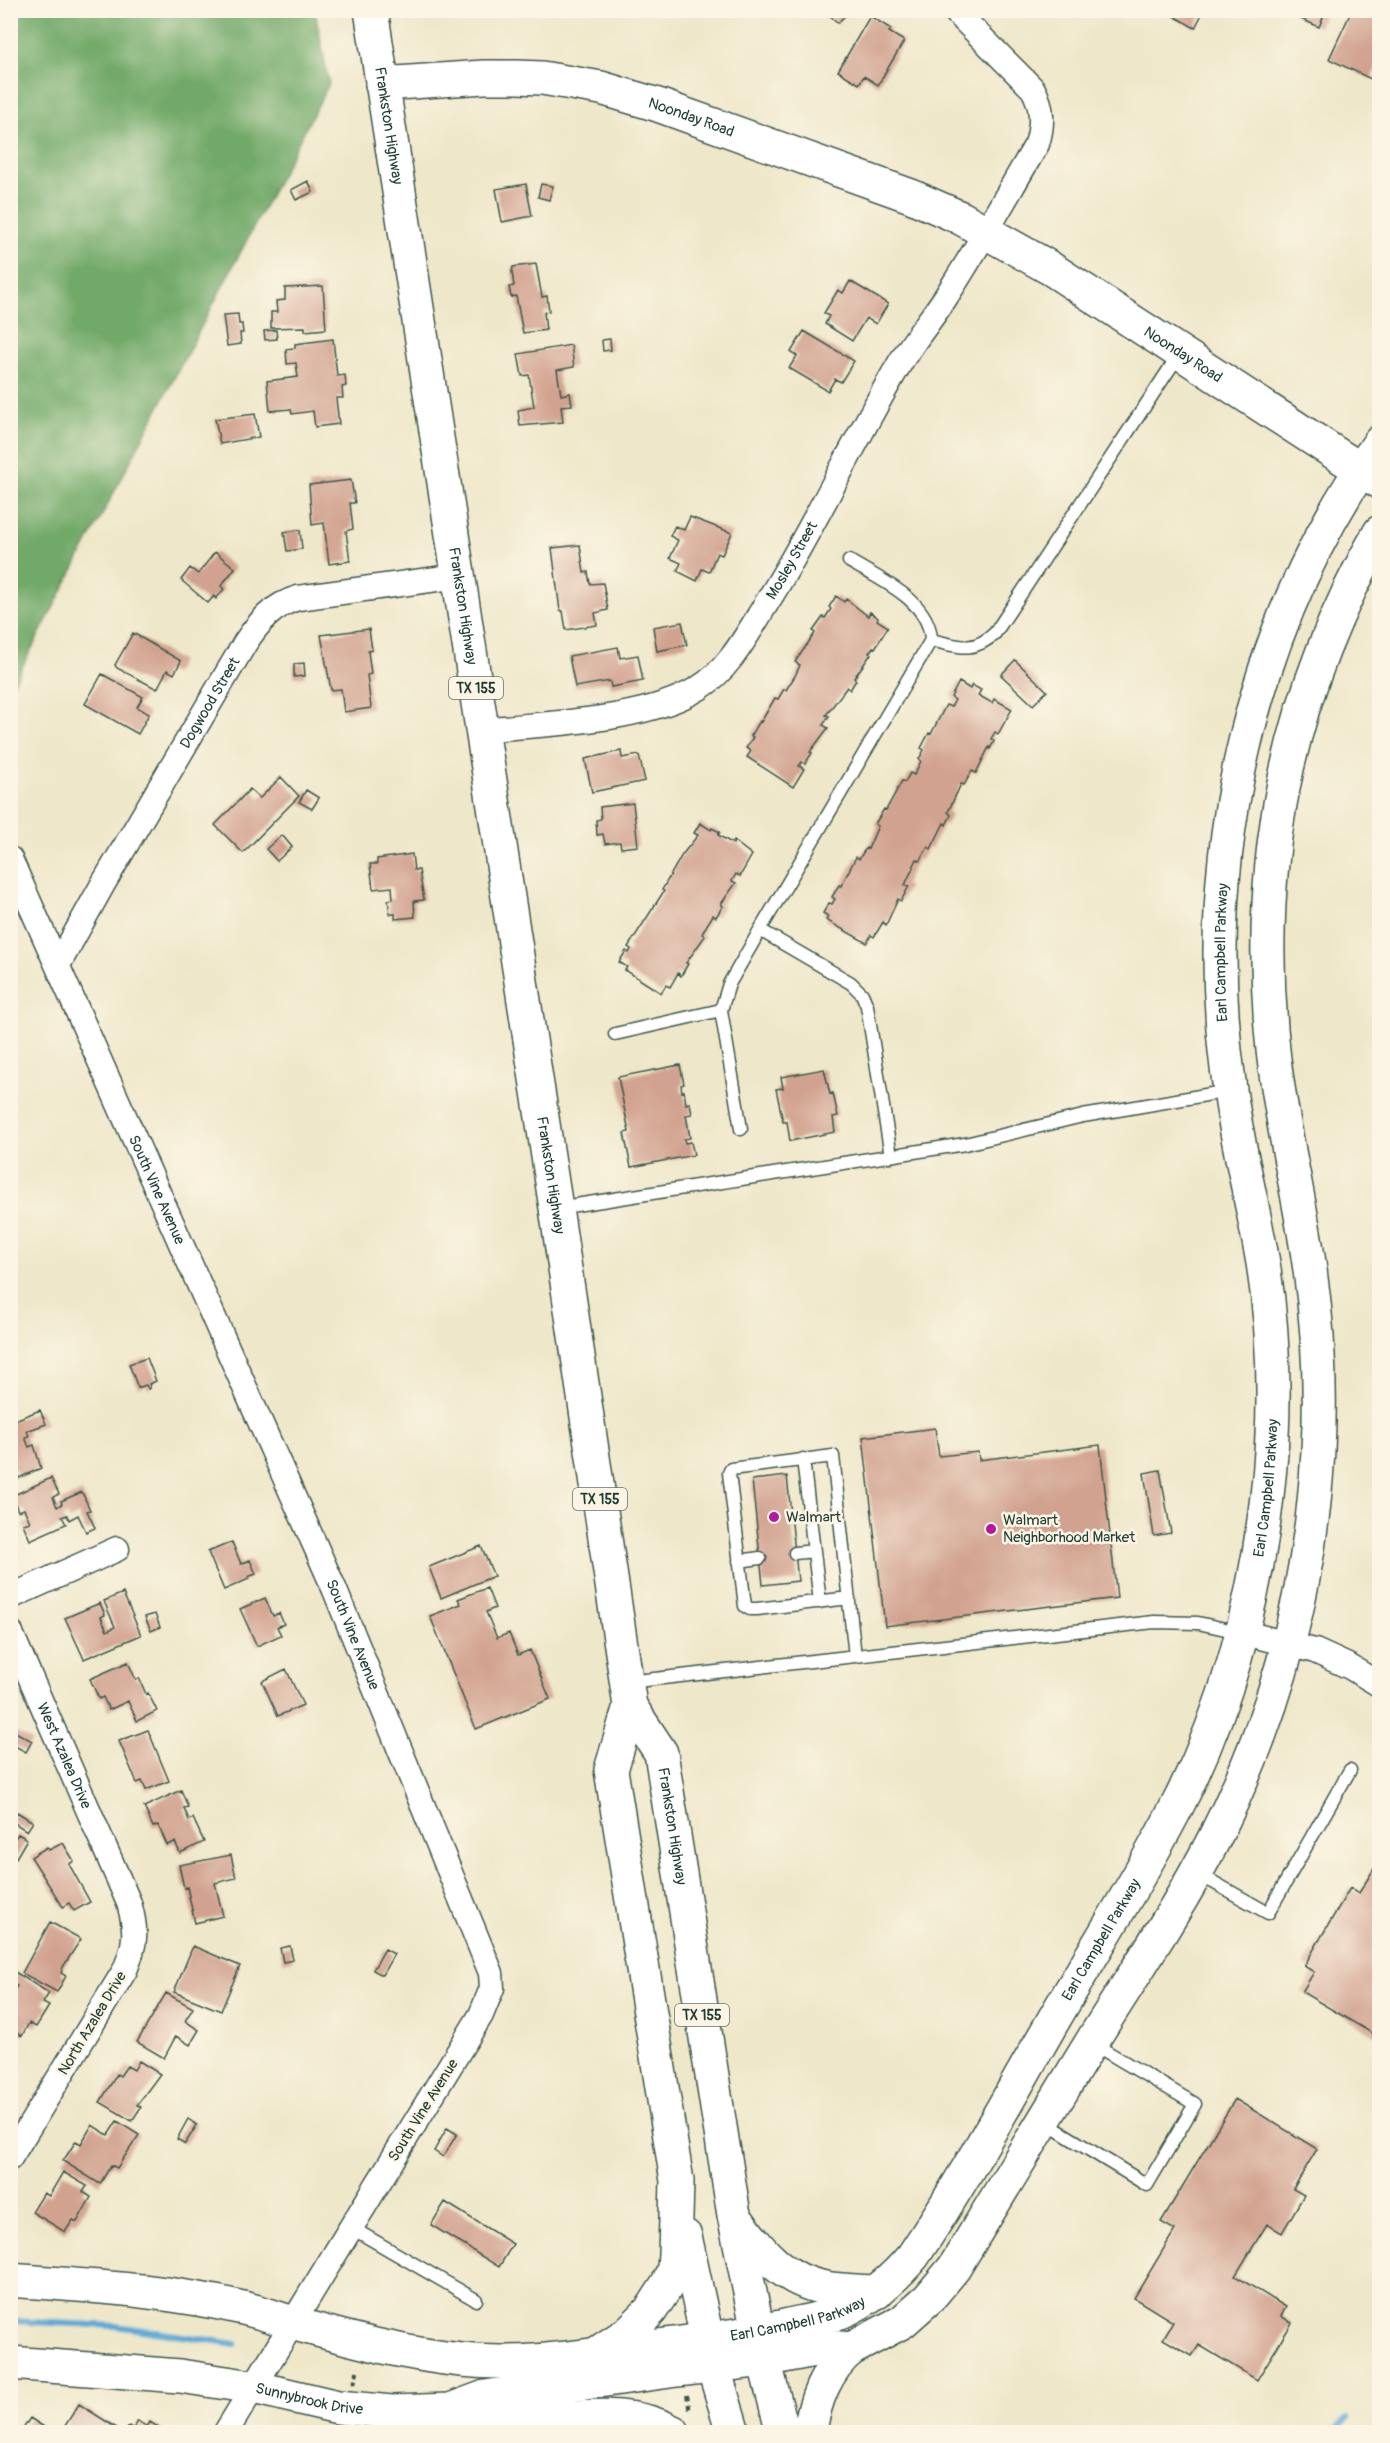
<svg xmlns="http://www.w3.org/2000/svg" width="1390" height="2443" font-family="Pangolin,sans-serif">
<style>
.forest{fill:#71a968;stroke:#48734e;stroke-width:1.5}
.lines{fill:none;stroke-linecap:round;stroke-linejoin:round}
.stream{stroke:#5ba9d5;stroke-width:6}
.building{fill:#d1a28f}
.lane-casing{stroke:#3e564a;stroke-width:15}
.street-casing{stroke:#3e564a;stroke-width:27}
.secondary-casing{stroke:#3e564a;stroke-width:36}
.primary-casing{stroke:#3e564a;stroke-width:36}
.path{stroke:#3e564a;stroke-width:4;stroke-dasharray:4.5 4.5;stroke-linecap:butt}
.lane{stroke:#fff;stroke-width:12}
.street{stroke:#fff;stroke-width:24}
.secondary{stroke:#fff;stroke-width:33}
.primary{stroke:#fff;stroke-width:33}
.poi-dot{fill:#b5179e;stroke:#fcf5e5;stroke-width:2}
.labels{text-anchor:middle;stroke-width:5;stroke-linejoin:round;paint-order:stroke}
.shield{fill:#fcf5e5;stroke:#617469;stroke-width:1.5}
.shield-label{font-size:14px;font-weight:bold;fill:#1f3d34}
.street-label{font-size:15px;fill:#1f3d34;stroke:#fcf5e5}
.poi-label{font-size:15px;fill:#1f3d34;stroke:#fcf5e5;text-anchor:start}
</style>
<rect width="100%" height="100%" fill="#fcf5e5"/>
<filter id="ink" filterUnits="userSpaceOnUse"><feTurbulence type="fractalNoise" baseFrequency=".0167" numOctaves="2"/><feDisplacementMap in="SourceGraphic" scale="12" xChannelSelector="R" yChannelSelector="G"/><feConvolveMatrix kernelMatrix="1 2 1 2 8 2 1 2 1" color-interpolation-filters="sRGB"/></filter>
<filter id="wash" filterUnits="userSpaceOnUse"><feTurbulence type="fractalNoise" baseFrequency=".008" numOctaves="4" result="noise"/><feDisplacementMap in="SourceGraphic" scale="24" xChannelSelector="R" yChannelSelector="G"/><feGaussianBlur stdDeviation="1.35" result="paint"/><feColorMatrix in="noise" values="0 0 0 0 0 0 0 0 0 0 0 0 0 0 0 0 0 1.4 0 .05"/><feComposite in="paint" operator="in"/></filter>
<g filter="url(#wash)">
<rect width="100%" height="100%" fill="#eee7c9"/>
<path class="forest" d="M 11,10 L 315,11 L 329,84 L 11,688 Z"/>
<g class="lines">
<path class="stream" d="M 10,2321 L 116,2326 L 235,2344
M 1333,2432 L 1348,2419"/>
</g>
<g id="blocks">
<path class="building" d="M 824,10 L 850,10 L 838,23 Z
M 1163,10 L 1204,10 L 1195,28 Z
M 1302,10 L 1326,10 L 1319,27 L 1299,18 Z
M 1352,10 L 1380,10 L 1380,61 L 1371,79 L 1329,59 Z
M 870,16 L 891,29 L 889,32 L 904,41 L 878,85 L 864,76 L 859,84 L 838,71 Z
M 308,181 L 313,192 L 296,200 L 291,190 Z
M 526,184 L 532,216 L 502,222 L 496,189 Z
M 541,184 L 553,186 L 549,200 L 538,197 Z
M 536,264 L 542,297 L 547,296 L 549,311 L 544,312 L 546,330 L 523,333 L 516,296 L 511,297 L 509,287 L 514,286 L 512,272 L 513,267 Z
M 850,281 L 888,304 L 876,324 L 866,318 L 852,341 L 825,324 L 829,316 L 824,313 L 838,290 L 843,293 Z
M 323,286 L 326,329 L 305,331 L 305,327 L 271,328 L 271,312 L 277,312 L 276,301 L 285,300 L 285,288 Z
M 238,314 L 239,324 L 242,324 L 243,333 L 240,333 L 241,344 L 227,346 L 223,315 Z
M 276,330 L 277,339 L 265,340 L 264,331 Z
M 804,331 L 854,361 L 841,382 L 835,379 L 828,391 L 789,368 L 797,356 L 791,352 Z
M 333,339 L 337,376 L 345,375 L 346,386 L 342,387 L 343,398 L 336,398 L 339,424 L 315,427 L 313,411 L 292,414 L 291,409 L 270,411 L 267,381 L 298,377 L 296,363 L 287,364 L 286,349 L 295,348 L 295,344 Z
M 610,339 L 611,350 L 603,351 L 602,340 Z
M 571,345 L 574,367 L 557,370 L 561,395 L 570,393 L 572,405 L 561,406 L 563,422 L 520,426 L 518,410 L 534,407 L 529,375 L 522,376 L 518,354 Z
M 255,414 L 259,437 L 220,444 L 215,419 Z
M 351,480 L 355,503 L 350,503 L 353,529 L 346,531 L 350,561 L 329,564 L 324,523 L 312,525 L 309,485 Z
M 690,517 L 732,533 L 722,555 L 717,553 L 709,572 L 702,569 L 697,581 L 677,571 L 681,563 L 670,558 L 678,540 L 670,536 L 675,526 L 684,530 Z
M 300,530 L 302,549 L 287,551 L 284,532 Z
M 580,545 L 584,573 L 588,572 L 590,584 L 603,583 L 608,610 L 595,613 L 597,625 L 566,630 L 563,611 L 560,611 L 552,548 Z
M 215,552 L 235,568 L 221,586 L 224,589 L 216,599 L 214,596 L 208,603 L 181,580 L 190,568 L 198,574 Z
M 836,596 L 844,602 L 846,599 L 868,616 L 870,612 L 878,618 L 877,620 L 888,627 L 875,648 L 873,647 L 869,653 L 871,654 L 854,678 L 856,680 L 850,690 L 847,687 L 826,715 L 829,716 L 823,725 L 828,728 L 810,752 L 812,753 L 805,764 L 802,762 L 799,766 L 804,769 L 793,787 L 747,757 L 751,751 L 746,748 L 753,737 L 751,736 L 760,721 L 761,722 L 775,698 L 778,699 L 784,689 L 786,690 L 795,676 L 800,665 L 795,662 L 815,633 L 813,631 L 823,617 L 825,618 L 831,609 L 829,607 Z
M 682,622 L 687,645 L 657,651 L 653,627 Z
M 369,629 L 372,650 L 368,651 L 371,674 L 367,675 L 371,708 L 344,712 L 341,689 L 331,690 L 321,635 Z
M 133,633 L 181,661 L 174,674 L 167,670 L 157,689 L 117,668 L 115,665 Z
M 618,647 L 620,658 L 638,655 L 643,681 L 611,687 L 610,681 L 575,687 L 569,656 Z
M 1015,660 L 1047,691 L 1033,705 L 1001,675 Z
M 304,663 L 305,676 L 294,677 L 294,664 Z
M 102,674 L 143,697 L 137,707 L 149,714 L 138,734 L 85,704 Z
M 959,682 L 970,689 L 972,685 L 981,690 L 978,695 L 992,703 L 994,699 L 1012,709 L 998,734 L 995,732 L 991,739 L 994,741 L 990,749 L 989,747 L 976,773 L 972,771 L 964,785 L 961,784 L 948,812 L 951,815 L 946,825 L 944,823 L 931,849 L 928,847 L 920,861 L 917,859 L 905,885 L 909,886 L 901,901 L 898,899 L 886,925 L 883,922 L 874,937 L 871,935 L 867,943 L 826,920 L 828,916 L 823,913 L 829,903 L 832,904 L 835,899 L 832,897 L 839,885 L 841,886 L 856,857 L 859,859 L 866,848 L 868,849 L 878,826 L 875,824 L 884,809 L 886,810 L 902,781 L 905,782 L 910,773 L 914,775 L 921,761 L 919,759 L 924,750 L 921,748 L 929,733 L 931,734 L 946,705 L 951,707 L 955,700 L 951,697 Z
M 621,751 L 622,758 L 639,755 L 645,781 L 592,792 L 585,759 Z
M 281,777 L 299,796 L 243,853 L 215,825 L 250,789 L 260,798 Z
M 306,790 L 319,798 L 312,809 L 299,802 Z
M 633,803 L 638,846 L 621,848 L 620,842 L 605,844 L 603,834 L 597,835 L 596,820 L 601,819 L 600,807 Z
M 700,823 L 711,830 L 712,828 L 720,832 L 718,835 L 733,844 L 734,841 L 752,855 L 740,876 L 736,874 L 732,881 L 736,883 L 721,904 L 723,906 L 716,917 L 713,915 L 705,928 L 702,934 L 705,936 L 686,963 L 688,964 L 681,976 L 678,973 L 670,987 L 666,985 L 661,993 L 625,970 L 627,967 L 619,962 L 626,951 L 629,953 L 631,949 L 628,947 L 664,891 L 662,890 L 682,855 L 698,835 L 694,833 Z
M 282,835 L 292,847 L 277,861 L 266,849 Z
M 412,854 L 414,870 L 419,870 L 424,900 L 414,901 L 415,917 L 395,919 L 395,914 L 390,914 L 388,900 L 393,899 L 392,887 L 373,889 L 370,864 L 377,864 L 377,859 Z
M 680,1065 L 684,1084 L 681,1085 L 682,1092 L 684,1091 L 686,1104 L 690,1103 L 692,1114 L 686,1115 L 690,1138 L 684,1139 L 685,1143 L 691,1142 L 694,1155 L 631,1167 L 624,1133 L 629,1132 L 618,1077 Z
M 824,1069 L 830,1094 L 833,1093 L 838,1116 L 833,1117 L 835,1132 L 790,1141 L 787,1122 L 783,1122 L 776,1089 L 783,1088 L 781,1077 Z
M 147,1358 L 156,1381 L 149,1384 L 150,1388 L 148,1389 L 146,1385 L 138,1388 L 129,1364 Z
M 40,1410 L 46,1424 L 27,1431 L 29,1436 L 25,1437 L 29,1447 L 34,1445 L 41,1468 L 19,1478 L 15,1469 L 10,1471 L 10,1422 Z
M 935,1428 L 939,1456 L 978,1452 L 979,1460 L 1100,1445 L 1117,1598 L 885,1626 L 863,1437 Z
M 1160,1470 L 1171,1533 L 1154,1536 L 1144,1473 Z
M 787,1476 L 798,1581 L 763,1585 L 752,1480 Z
M 51,1478 L 59,1494 L 53,1497 L 57,1507 L 62,1504 L 61,1501 L 82,1492 L 90,1510 L 87,1511 L 95,1528 L 86,1532 L 78,1515 L 69,1520 L 67,1515 L 62,1517 L 66,1524 L 30,1540 L 23,1524 L 30,1522 L 24,1509 L 18,1511 L 12,1496 Z
M 232,1542 L 241,1564 L 250,1560 L 256,1574 L 248,1577 L 249,1579 L 224,1590 L 208,1552 Z
M 481,1546 L 494,1576 L 441,1598 L 429,1567 Z
M 487,1588 L 495,1608 L 486,1612 L 497,1638 L 509,1633 L 518,1655 L 530,1650 L 550,1699 L 476,1729 L 430,1616 L 461,1604 L 458,1599 Z
M 123,1593 L 141,1635 L 84,1659 L 65,1618 L 100,1603 L 105,1615 L 101,1617 L 107,1631 L 115,1627 L 104,1601 Z
M 265,1598 L 273,1616 L 279,1613 L 284,1624 L 277,1627 L 281,1635 L 257,1646 L 240,1609 Z
M 155,1614 L 160,1627 L 151,1631 L 145,1617 Z
M 128,1662 L 136,1680 L 139,1678 L 146,1694 L 148,1693 L 157,1711 L 137,1721 L 128,1701 L 109,1710 L 103,1697 L 99,1699 L 90,1679 Z
M 286,1669 L 303,1705 L 278,1716 L 262,1681 Z
M 10,1729 L 32,1741 L 26,1752 L 15,1746 L 10,1755 Z
M 148,1730 L 169,1781 L 146,1790 L 142,1781 L 137,1783 L 119,1741 Z
M 181,1790 L 188,1807 L 184,1808 L 189,1820 L 193,1818 L 204,1842 L 180,1853 L 175,1842 L 167,1845 L 158,1825 L 153,1827 L 144,1807 Z
M 17,1812 L 33,1822 L 27,1831 L 11,1821 Z
M 18,1834 L 27,1839 L 16,1858 L 10,1855 L 10,1846 Z
M 63,1843 L 74,1861 L 69,1864 L 90,1902 L 74,1911 L 69,1903 L 63,1907 L 31,1857 L 47,1847 L 49,1850 Z
M 231,1855 L 236,1878 L 215,1883 L 223,1916 L 195,1923 L 187,1887 L 184,1888 L 179,1865 Z
M 1380,1859 L 1380,2038 L 1302,1992 L 1314,1972 L 1304,1966 L 1350,1888 L 1359,1893 Z
M 50,1922 L 81,1939 L 63,1967 L 61,1973 L 66,1976 L 57,1992 L 22,1973 Z
M 193,1946 L 240,1966 L 221,2011 L 174,1992 Z
M 290,1946 L 293,1960 L 283,1962 L 280,1948 Z
M 385,1949 L 394,1954 L 382,1975 L 373,1970 Z
M 10,1969 L 49,1993 L 43,2003 L 49,2006 L 36,2027 L 29,2023 L 22,2036 L 10,2029 L 10,1997 L 17,1986 L 10,1982 Z
M 166,1993 L 193,2008 L 185,2021 L 199,2030 L 190,2045 L 176,2036 L 164,2058 L 137,2042 Z
M 10,2055 L 17,2058 L 10,2070 Z
M 139,2061 L 160,2074 L 137,2105 L 141,2107 L 132,2121 L 100,2102 L 117,2074 L 120,2076 L 127,2066 L 134,2070 Z
M 1235,2099 L 1317,2149 L 1293,2189 L 1304,2195 L 1282,2233 L 1267,2224 L 1235,2276 L 1286,2307 L 1281,2316 L 1292,2323 L 1257,2380 L 1199,2345 L 1192,2356 L 1163,2339 L 1173,2322 L 1134,2298 L 1175,2230 L 1161,2222 Z
M 188,2119 L 197,2125 L 185,2144 L 177,2139 Z
M 117,2121 L 139,2135 L 117,2168 L 111,2165 L 100,2184 L 63,2161 L 76,2141 L 81,2144 L 92,2125 L 108,2135 Z
M 447,2128 L 457,2134 L 443,2157 L 434,2151 Z
M 63,2172 L 87,2186 L 83,2192 L 91,2197 L 77,2222 L 73,2220 L 65,2232 L 32,2212 L 44,2193 L 49,2196 Z
M 445,2202 L 513,2244 L 499,2267 L 431,2225 Z
M 79,2404 L 123,2432 L 61,2432 Z
M 30,2418 L 44,2427 L 40,2432 L 21,2432 Z
M 138,2421 L 147,2427 L 150,2422 L 161,2429 L 159,2432 L 125,2432 L 129,2426 L 133,2429 Z"/>
</g>
</g>
<g filter="url(#ink)">
<use href="#blocks" fill-opacity="0" stroke="#3e564a" stroke-width="1.5"/>
<g class="lines">
<g class="lane-casing">
<path id="lane" d="M 931,640 C 957,646 973,654 995,633 L 1180,353
M 760,930 L 931,640 C 930,600 879,579 849,561
M 721,1010 L 741,1129
M 615,1034 L 721,1010 L 729,984 L 760,930 L 851,983 L 862,994 L 867,1006 L 891,1156
M 557,1208 L 965,1144 L 1083,1116 L 1229,1091
M 803,1459 L 820,1602
M 795,1553 L 814,1551
M 739,1561 L 760,1558
M 849,1598 L 757,1609 L 750,1609 L 745,1606 L 729,1473 L 731,1469 L 833,1456 L 855,1656
M 628,1682 L 1154,1622 L 1198,1623 L 1239,1632
M 1197,1873 L 1268,1913 L 1350,1770
M 1044,2122 L 1147,2185 L 1195,2104 L 1092,2043
M 350,2227 L 476,2300"/>
</g>
<g class="street-casing">
<g id="street">
<path id="s1" d="M 483,730 C 547,723 644,722 699,688 C 729,670 748,633 766,604 C 815,526 853,442 900,363 C 915,338 934,316 949,292 C 980,244 1008,193 1037,144 C 1043,124 1043,107 1033,89 L 954,10"/>
<path id="s2" d="M 10,859 L 334,1588 L 491,1973 L 492,1988 L 481,2015 L 226,2432"/>
<path id="s3" d="M 58,965 L 103,884 L 245,643 C 259,622 273,605 298,598 L 459,576"/>
<path d="M 10,1597 L 117,1549"/>
<path id="s4" d="M 10,1631 L 129,1903 C 137,1931 136,1943 125,1970 L 10,2158"/>
<path d="M 1241,1632 L 1315,1651 L 1350,1667 L 1380,1685"/>
</g>
</g>
<g class="secondary-casing">
<g id="secondary">
<path id="s5" d="M 382,84 L 484,77 L 517,77 L 542,78 L 601,88 L 658,105 L 911,196 L 961,218 L 1050,268 L 1378,481"/>
<path id="s6" d="M 10,2280 C 89,2286 167,2290 243,2308 C 265,2313 285,2321 306,2327 C 357,2341 410,2355 462,2360 C 528,2367 594,2354 659,2346 C 702,2340 746,2335 789,2325 C 807,2321 826,2318 843,2311 C 872,2298 893,2280 913,2256 C 965,2179 1010,2095 1057,2014 C 1096,1947 1138,1881 1174,1812 C 1225,1715 1255,1604 1267,1496 C 1276,1419 1275,1339 1263,1263 C 1253,1205 1238,1148 1230,1090 C 1197,867 1247,627 1380,442"/>
<path id="s7" d="M 10,2363 L 180,2376 L 253,2387 L 338,2407 L 392,2412 L 450,2410 L 485,2397 L 677,2370 L 764,2360 L 829,2347 L 851,2349 L 902,2322 L 929,2298 L 954,2268 C 1001,2191 1047,2114 1094,2038 C 1135,1972 1179,1908 1214,1839 C 1267,1734 1302,1619 1314,1502 C 1322,1425 1321,1347 1310,1270 C 1300,1197 1281,1124 1273,1050 C 1254,862 1286,697 1380,532"/>
</g>
</g>
<g class="primary-casing">
<g id="primary">
<path id="s8" d="M 371,10 L 556,1208 L 630,1706 L 661,1753 L 734,2215 L 764,2360 L 783,2432"/>
<path d="M 738,2221 C 760,2252 785,2281 825,2288 C 842,2291 860,2291 877,2292"/>
<path d="M 685,2236 L 713,2366 L 733,2432"/>
<path d="M 596,2354 L 628,2333 L 651,2310 L 668,2284 L 674,2268 L 675,2254 L 677,2181 L 611,1770 L 630,1706"/>
<path d="M 450,2410 C 476,2414 503,2419 528,2419 C 578,2419 627,2407 673,2432"/>
<path d="M 810,2432 C 814,2402 826,2369 851,2349"/>
</g>
</g>
<path class="path" d="M 354,2384 L 358,2368
M 687,2395 L 690,2412"/>
<use href="#lane" class="lane"/>
<use href="#street" class="street"/>
<use href="#secondary" class="secondary"/>
<use href="#primary" class="primary"/>
</g>
</g>
<g class="poi-dot">
<circle cx="774" cy="1517" r="6"/>
<circle cx="991" cy="1529" r="6"/>
</g>
<g class="labels">
<g class="shield">
<rect x="449" y="677" width="54" height="22" rx="4.5"/>
<rect x="573" y="1488" width="54" height="22" rx="4.5"/>
<rect x="675" y="2004" width="54" height="22" rx="4.5"/>
</g>
<g class="shield-label">
<text x="476" y="693">TX 155</text>
<text x="600" y="1504">TX 155</text>
<text x="702" y="2020">TX 155</text>
</g>
<g class="street-label">
<text dy="5" stroke="none"><textPath href="#s5" startOffset="315">Noonday Road</textPath></text>
<text dy="5" stroke="none"><textPath href="#s8" startOffset="117">Frankston Highway</textPath></text>
<text dy="5" stroke="none"><textPath href="#s5" startOffset="864">Noonday Road</textPath></text>
<text dy="5" stroke="none"><textPath href="#s1" startOffset="381">Mosley Street</textPath></text>
<text dy="5" stroke="none"><textPath href="#s8" startOffset="603">Frankston Highway</textPath></text>
<text dy="5" stroke="none"><textPath href="#s3" startOffset="303">Dogwood Street</textPath></text>
<text dy="5" stroke="none"><textPath href="#s6" startOffset="2330">Earl Campbell Parkway</textPath></text>
<text dy="5" stroke="none"><textPath href="#s8" startOffset="1179">Frankston Highway</textPath></text>
<text dy="5" stroke="none"><textPath href="#s2" startOffset="362">South Vine Avenue</textPath></text>
<text dy="5" stroke="none"><textPath href="#s6" startOffset="1790">Earl Campbell Parkway</textPath></text>
<text dy="5" stroke="none"><textPath href="#s2" startOffset="848">South Vine Avenue</textPath></text>
<text dy="5" stroke="none"><textPath href="#s4" startOffset="136">West Azalea Drive</textPath></text>
<text dy="5" stroke="none"><textPath href="#s8" startOffset="1846">Frankston Highway</textPath></text>
<text dy="5" stroke="none"><textPath href="#s6" startOffset="1304">Earl Campbell Parkway</textPath></text>
<text transform="translate(92 2023) rotate(-59)" y="5">North Azalea Drive</text>
<text transform="translate(423 2110) rotate(-58)" y="5">South Vine Avenue</text>
<text dy="5" stroke="none"><textPath href="#s6" startOffset="800">Earl Campbell Parkway</textPath></text>
<text dy="5" stroke="none"><textPath href="#s7" startOffset="302">Sunnybrook Drive</textPath></text>
</g>
<g class="poi-label">
<text x="786" y="1522">Walmart</text>
<text x="1003" y="1525">Walmart<tspan x="1003" dy="17">Neighborhood Market</tspan></text>
</g>
</g>
<rect width="1390" height="2443" fill="none" stroke="#fcf5e5" stroke-width="36"/>
</svg>
